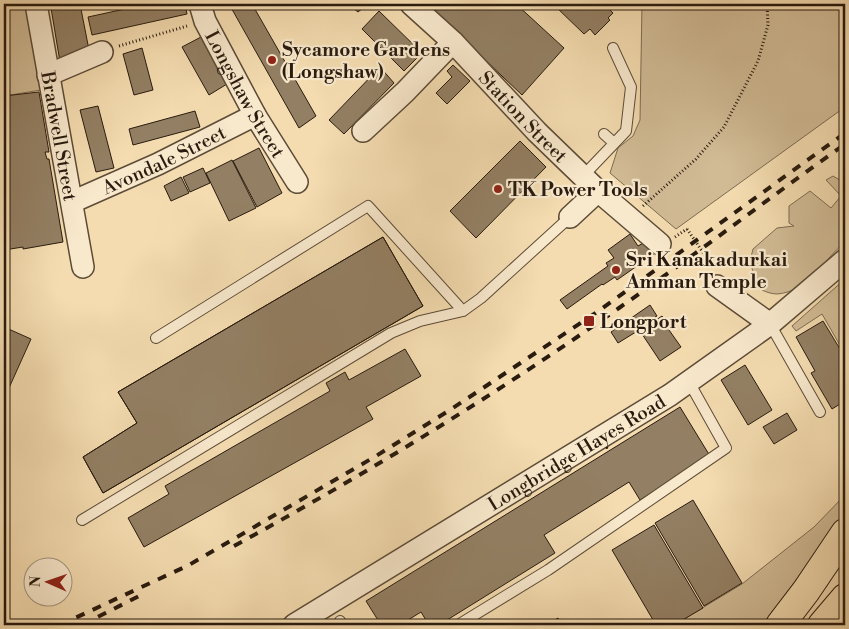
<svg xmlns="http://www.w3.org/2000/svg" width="849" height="629" font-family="'Libre Bodoni',serif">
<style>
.green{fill:#d1bb95;stroke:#7d6b52}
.building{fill:#937f63;stroke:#291b0f}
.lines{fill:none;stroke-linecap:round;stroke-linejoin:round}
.lane-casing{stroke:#5c4b37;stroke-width:12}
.street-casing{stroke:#5c4b37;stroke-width:24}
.highway-casing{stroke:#291b0f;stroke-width:30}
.path{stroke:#291b0f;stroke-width:3;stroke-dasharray:1 2.5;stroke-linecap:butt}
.lane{stroke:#f8e8cc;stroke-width:10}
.street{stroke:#f8e8cc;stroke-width:21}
.highway{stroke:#f4dcb0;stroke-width:28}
.rail{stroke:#291b0f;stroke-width:4;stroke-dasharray:9 9;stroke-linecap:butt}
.path-bridge{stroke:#291b0f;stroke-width:3;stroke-dasharray:1 2.5;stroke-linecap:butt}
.poi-dot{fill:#8f2418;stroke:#f8e8cc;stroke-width:2}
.labels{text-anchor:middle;stroke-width:4.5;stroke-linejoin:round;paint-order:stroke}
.poi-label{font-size:19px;font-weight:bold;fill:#291b0f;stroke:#f8e8cc;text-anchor:start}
.street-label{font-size:19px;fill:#291b0f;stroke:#f8e8cc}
</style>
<rect width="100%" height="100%" fill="#f4dcb0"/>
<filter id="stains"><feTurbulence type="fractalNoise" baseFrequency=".004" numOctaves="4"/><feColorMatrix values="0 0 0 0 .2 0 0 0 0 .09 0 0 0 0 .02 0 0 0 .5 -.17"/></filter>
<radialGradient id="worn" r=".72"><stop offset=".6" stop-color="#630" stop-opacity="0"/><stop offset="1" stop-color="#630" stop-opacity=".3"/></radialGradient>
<path class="green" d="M 4,4 L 25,4 L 41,90 L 4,96 Z
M 642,4 L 845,4 L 845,107 L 676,229 L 610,173 L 618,148 L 633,136 L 640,120 Z
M 833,176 L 845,183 L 845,242 C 824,259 808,292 777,294 C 772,294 766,292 762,290 L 753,272 L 750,261 L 753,249 L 777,228 L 794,226 L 789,223 L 789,206 L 810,191 L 831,208 L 841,196 L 826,180 Z
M 845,279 L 845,354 L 822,314 L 796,331 L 792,326 Z
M 845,495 L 845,515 L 762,625 L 674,625 L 742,584 L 814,527 Z"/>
<path class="building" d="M 80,4 L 90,55 L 60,62 L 51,8 Z
M 148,4 L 185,4 L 187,14 L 92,35 L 88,17 Z
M 229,4 L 252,4 L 316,116 L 299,128 Z
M 348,4 L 368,4 L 358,12 Z
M 426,4 L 516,4 L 564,48 L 522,95 Z
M 549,4 L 604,4 L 613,13 L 608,18 L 610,20 L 595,35 L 590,29 L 584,34 L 555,6 L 554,8 Z
M 379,11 L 422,53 L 404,71 L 362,29 Z
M 201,37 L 227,84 L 209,95 L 182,47 Z
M 142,48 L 153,90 L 134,95 L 123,54 Z
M 453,65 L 470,81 L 447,104 L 436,93 L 452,77 L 447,71 Z
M 380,67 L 394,83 L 344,134 L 329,120 Z
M 39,92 L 49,152 L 45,152 L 47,159 L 49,159 L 63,242 L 23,249 L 23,247 L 4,250 L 4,96 Z
M 98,106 L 114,168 L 96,172 L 80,110 Z
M 195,111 L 200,127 L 133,145 L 129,129 Z
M 520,141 L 546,167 L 476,238 L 450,211 Z
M 259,148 L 282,193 L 257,207 L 233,161 Z
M 232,160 L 256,208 L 229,221 L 206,173 Z
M 203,168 L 210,183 L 190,192 L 183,177 Z
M 181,177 L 189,193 L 171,201 L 164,186 Z
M 630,234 L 638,246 L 645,242 L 654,254 L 617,280 L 615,277 L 603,285 L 602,284 L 567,309 L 560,300 L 608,266 L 606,263 L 614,258 L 608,250 Z
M 383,237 L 423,306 L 103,493 L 83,457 L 137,423 L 118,392 Z
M 383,237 L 423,306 L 103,493 L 83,457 L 137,423 L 118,392 Z
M 650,305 L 657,316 L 655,317 L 657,319 L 618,343 L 611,332 Z
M 662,316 L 671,328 L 669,330 L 681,347 L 660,361 L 640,331 Z
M 823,321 L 843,354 L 840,356 L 845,365 L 845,401 L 832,409 L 811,373 L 815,371 L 796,337 Z
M 4,327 L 31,339 L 4,399 Z
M 405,349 L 421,376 L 366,407 L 373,419 L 144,547 L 128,518 L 169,494 L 165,486 L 330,391 L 326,383 L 345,372 L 349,380 Z
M 745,365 L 772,410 L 748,425 L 721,380 Z
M 680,407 L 710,456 L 640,500 L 629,482 L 544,535 L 555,553 L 439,625 L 429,625 L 421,612 L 400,625 L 381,625 L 366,601 Z
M 787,413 L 797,430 L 774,444 L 763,427 Z
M 693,500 L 742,583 L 704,606 L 655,523 Z
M 654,525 L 703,608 L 674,625 L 656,625 L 612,550 Z
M 558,618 L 563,625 L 546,625 Z"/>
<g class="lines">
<g class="lane-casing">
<path id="lane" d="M 604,134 L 614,143
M 583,176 L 626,131 L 631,87 L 613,48
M 770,324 L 820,412
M 156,338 L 368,206 L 463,311
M 82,520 L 391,333 L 420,321 L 463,311 L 481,298 L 570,217
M 340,621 L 342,625
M 458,625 L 548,570 L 726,448 L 689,382"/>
</g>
<g class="street-casing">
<g id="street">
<path id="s1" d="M 36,4 L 83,267"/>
<path id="s2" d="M 200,4 L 205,21 L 255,115 L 297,182"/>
<path id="s3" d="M 411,4 L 453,42 L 537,132 L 598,191 L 660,244"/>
<path d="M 48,75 L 102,52"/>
<path d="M 363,131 L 405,92 L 453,42"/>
<path id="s4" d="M 72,202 L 158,164 L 255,115"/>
<path d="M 570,217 L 598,191"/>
<path d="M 717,286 L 770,324"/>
<path id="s5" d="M 294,625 L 670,395 L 770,324 L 845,260"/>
</g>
</g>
<g class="highway-casing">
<path id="highway" d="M 780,625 L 806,591 L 845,533
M 822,625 L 845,598"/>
</g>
<path class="path" d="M 119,46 L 187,26
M 643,206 L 696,159 L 724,127 L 758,61 L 768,25 L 767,4
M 675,237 L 687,229"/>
<use href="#lane" class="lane"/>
<use href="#street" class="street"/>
<use href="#highway" class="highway"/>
<path class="rail" d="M 234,546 C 366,474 495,395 619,308 C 695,255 769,198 845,144
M 60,625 L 189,565 L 376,456 L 450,410 L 600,310 L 845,133
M 82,625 L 139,596"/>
<path class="path-bridge" d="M 687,229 L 711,264"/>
</g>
<g class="poi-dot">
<circle cx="272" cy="60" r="5"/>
<circle cx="498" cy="189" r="5"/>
<circle cx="616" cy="270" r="5"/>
<rect x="583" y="315" width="12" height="12" rx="2.5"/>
</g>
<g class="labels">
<g class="poi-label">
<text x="282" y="56">Sycamore Gardens<tspan x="282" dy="22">(Longshaw)</tspan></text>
<text x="508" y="196">TK Power Tools</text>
<text x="626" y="266">Sri Kanakadurkai<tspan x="626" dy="22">Amman Temple</tspan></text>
<text x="600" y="328">Longport</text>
</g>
<g class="street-label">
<text dy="7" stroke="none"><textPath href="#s2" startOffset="101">Longshaw Street</textPath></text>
<text dy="7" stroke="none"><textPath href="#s3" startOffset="159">Station Street</textPath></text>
<text dy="7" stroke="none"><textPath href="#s1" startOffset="134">Bradwell Street</textPath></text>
<text dy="7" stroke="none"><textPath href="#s4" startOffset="101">Avondale Street</textPath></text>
<text dy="7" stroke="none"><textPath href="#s5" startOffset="331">Longbridge Hayes Road</textPath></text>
</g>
</g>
<rect width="849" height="629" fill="none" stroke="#f4dcb0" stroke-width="20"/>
<rect x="5" y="5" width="839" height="619" fill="none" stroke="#291b0f" stroke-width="2.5"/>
<rect x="10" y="10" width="829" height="609" fill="none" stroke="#291b0f"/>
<g transform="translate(48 582) rotate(272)"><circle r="24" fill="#f8e8cc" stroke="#a59680"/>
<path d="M0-4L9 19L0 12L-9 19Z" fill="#8f2418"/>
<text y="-8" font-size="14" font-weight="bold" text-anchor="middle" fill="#291b0f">N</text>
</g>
<rect width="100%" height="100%" filter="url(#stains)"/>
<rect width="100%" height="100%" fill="url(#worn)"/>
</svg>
